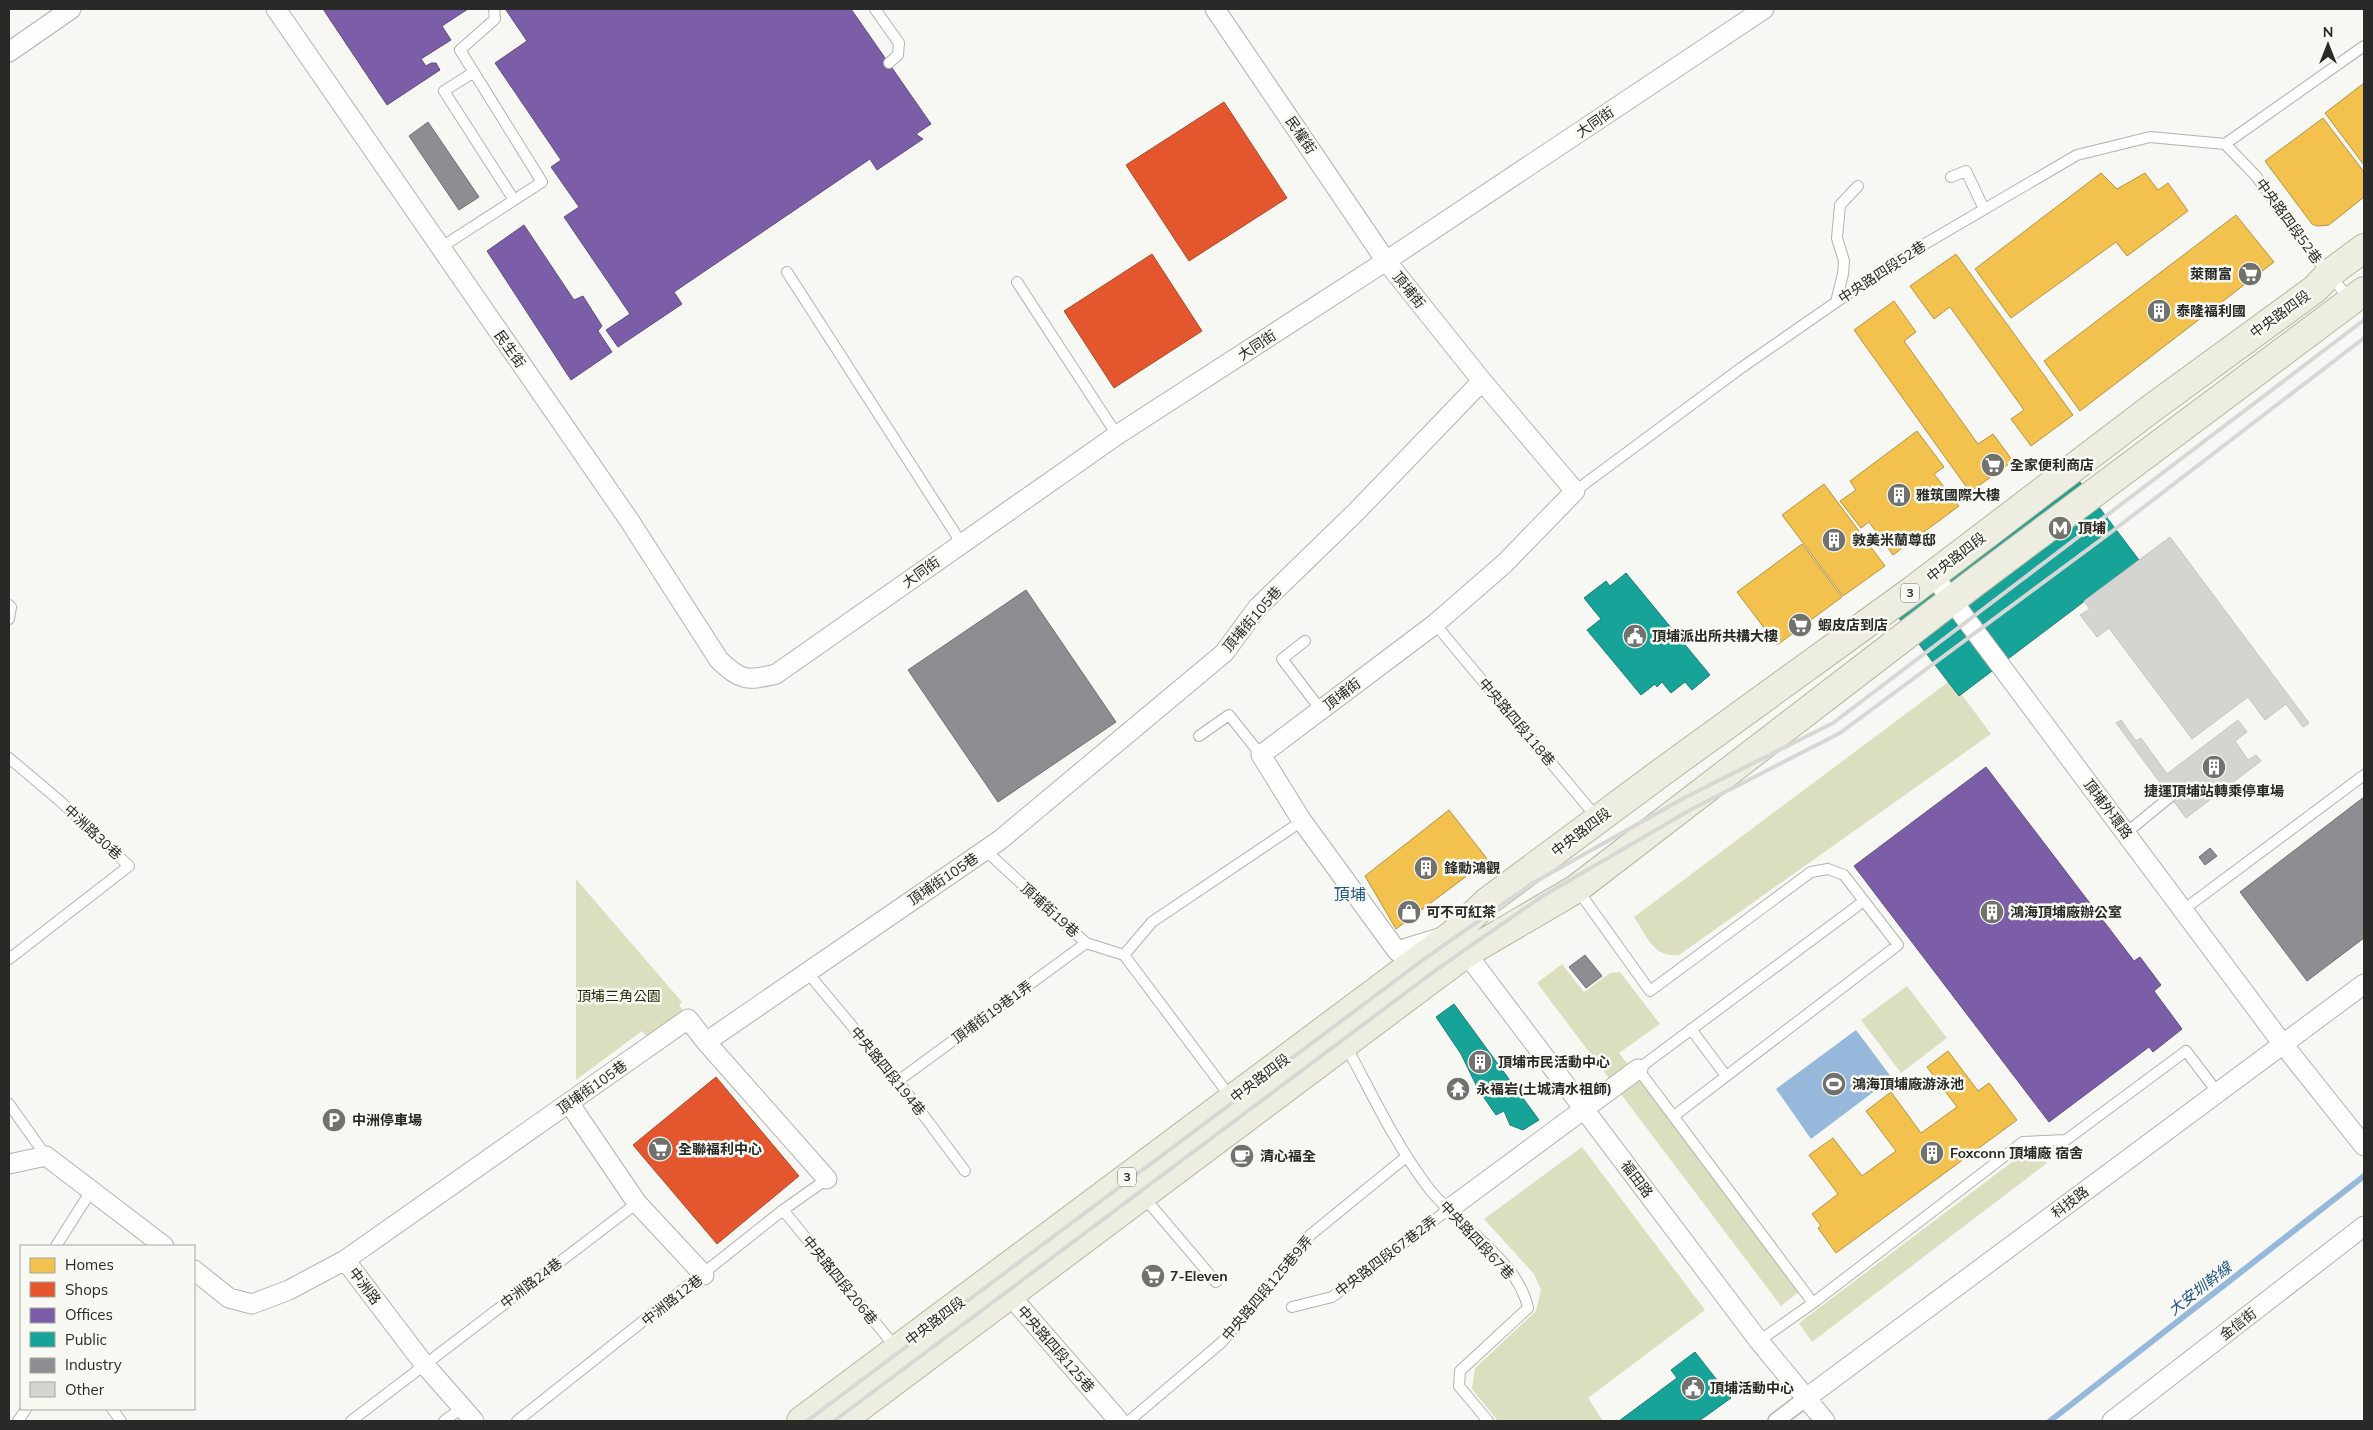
<svg xmlns="http://www.w3.org/2000/svg" width="2373" height="1430" font-family="Mulish,'Noto Sans TC',sans-serif">
<style>
.green{fill:#dcdfbf}
.water{fill:#96b9db}
.homes{fill:#f2c14e;stroke:#b69442}
.shops{fill:#e4572e;stroke:#ac4a2c}
.offices{fill:#7b5ea7;stroke:#624e81}
.public{fill:#17a398;stroke:#1c7f76}
.industry{fill:#8d8d92;stroke:#6f6f72}
.lines{fill:none;stroke-linecap:round;stroke-linejoin:round}
.stream{stroke:#96b9db;stroke-width:6}
.building{fill:#d4d5d1;stroke:#c4c4c1}
.service-casing{stroke:#b2b2af;stroke-width:12}
.pedestrian-casing{stroke:#b2b2af;stroke-width:18}
.minor-casing{stroke:#b2b2af;stroke-width:21}
.primary-casing{stroke:#b4b69f;stroke-width:30}
.service{stroke:#fefefd;stroke-width:10}
.pedestrian{stroke:#fefefd;stroke-width:15}
.minor{stroke:#fefefd;stroke-width:19}
.primary{stroke:#edeee1;stroke-width:28}
.rail{stroke:#d7d7d6;stroke-width:4}
.labels{text-anchor:middle;stroke-width:5;stroke-linejoin:round;paint-order:stroke}
.shield{fill:#f8f9f2;stroke:#676864;stroke-width:1}
.shield-label{font-size:12px;font-weight:bold;fill:#292a27}
.street-label{font-size:14px;fill:#292a27;stroke:#f8f9f2}
.poi-label{font-size:14px;font-weight:bold;fill:#292a27;stroke:#f8f9f2;text-anchor:start}
.park-label{font-size:14px;fill:#2b2d0d;stroke:#f8f9f2}
.water-label{font-size:15px;font-style:italic;fill:#1d5283;stroke:#f8f9f2}
.quarter-label{font-size:16px;fill:#21588a;stroke:#f8f9f2}
</style>
<rect width="100%" height="100%" fill="#f7f8f3"/>
<path class="green" d="M 1951,680 L 1991,734 L 1679,955 C 1653,958 1647,936 1634,917 Z
M 576,879 L 682,1002 L 679,1005 L 683,1010 L 648,1038 L 642,1031 L 576,1080 Z
M 1562,964 L 1584,992 L 1610,973 L 1620,972 L 1660,1024 L 1619,1053 L 1800,1291 L 1781,1306 L 1537,983 Z
M 1907,986 L 1947,1038 L 1901,1073 L 1861,1020 Z
M 1582,1147 L 1705,1310 L 1588,1398 L 1603,1421 L 1498,1421 L 1472,1389 L 1475,1368 L 1536,1311 L 1541,1290 L 1534,1274 L 1484,1219 Z
M 2032,1147 L 2047,1163 L 1812,1342 L 1799,1323 Z"/>
<path class="water" d="M 1856,1030 L 1892,1078 L 1811,1139 L 1776,1089 Z"/>
<path class="homes" d="M 2364,83 L 2364,165 L 2325,113 Z
M 2323,118 L 2364,172 L 2364,197 L 2329,225 L 2317,226 L 2312,224 L 2265,161 Z
M 2101,173 L 2117,189 L 2145,173 L 2158,190 L 2168,183 L 2188,211 L 2127,256 L 2116,242 L 2011,318 L 1975,269 Z
M 2236,215 L 2274,262 L 2080,411 L 2044,361 Z
M 1956,254 L 2073,415 L 2031,446 L 2011,419 L 2024,410 L 1950,307 L 1934,319 L 1910,286 Z
M 1894,301 L 1916,332 L 1904,341 L 1978,444 L 1993,434 L 2013,461 L 1970,492 L 1854,330 Z
M 1917,431 L 1944,467 L 1934,474 L 1959,506 L 1893,555 L 1869,522 L 1861,528 L 1840,501 L 1856,490 L 1850,481 Z
M 1824,484 L 1885,566 L 1843,596 L 1782,515 Z
M 1802,544 L 1842,597 L 1777,645 L 1737,592 Z
M 1449,810 L 1488,860 L 1396,929 L 1365,876 Z
M 1948,1051 L 1978,1091 L 1989,1083 L 2017,1120 L 1836,1253 L 1818,1228 L 1821,1226 L 1812,1214 L 1838,1194 L 1809,1155 L 1833,1138 L 1862,1176 L 1896,1151 L 1866,1111 L 1891,1092 L 1921,1133 L 1957,1107 L 1927,1067 Z"/>
<path class="shops" d="M 1224,102 L 1287,198 L 1189,261 L 1126,165 Z
M 1152,254 L 1202,331 L 1114,388 L 1064,311 Z
M 716,1077 L 799,1176 L 717,1244 L 633,1145 Z"/>
<path class="offices" d="M 323,9 L 468,9 L 442,26 L 451,40 L 421,59 L 426,66 L 431,63 L 436,63 L 440,70 L 387,105 Z
M 508,9 L 851,9 L 931,124 L 916,134 L 923,139 L 877,170 L 870,159 L 674,292 L 682,304 L 618,347 L 606,330 L 630,314 L 564,217 L 579,207 L 551,167 L 561,160 L 495,63 L 527,41 L 506,10 Z
M 524,225 L 574,300 L 583,296 L 602,326 L 598,331 L 612,352 L 571,380 L 487,251 Z
M 1986,767 L 2134,961 L 2140,957 L 2161,985 L 2154,991 L 2182,1029 L 2153,1052 L 2149,1047 L 2049,1122 L 1854,866 Z"/>
<path class="public" d="M 2080,482 L 2139,560 L 1959,696 L 1899,618 Z
M 1626,573 L 1710,675 L 1692,690 L 1685,682 L 1671,693 L 1662,682 L 1657,687 L 1655,684 L 1641,695 L 1587,630 L 1601,619 L 1584,598 L 1606,581 L 1610,586 Z
M 1454,1004 L 1539,1120 L 1523,1130 L 1510,1125 L 1504,1111 L 1496,1115 L 1478,1089 L 1461,1054 L 1436,1017 Z
M 1695,1352 L 1731,1398 L 1699,1421 L 1619,1421 L 1677,1378 L 1671,1370 Z"/>
<path class="industry" d="M 428,122 L 479,197 L 459,210 L 409,136 Z
M 1026,590 L 1116,722 L 998,802 L 908,670 Z
M 2364,797 L 2364,938 L 2307,981 L 2240,892 Z
M 2210,848 L 2217,856 L 2205,865 L 2199,857 Z
M 1585,955 L 1602,976 L 1586,988 L 1569,967 Z"/>
<g class="lines">
<path class="stream" d="M 2050,1421 L 2364,1176"/>
</g>
<path class="building" d="M 2170,537 L 2309,723 L 2303,727 L 2286,704 L 2265,720 L 2248,697 L 2192,739 L 2109,628 L 2097,637 L 2080,615 L 2090,609 L 2084,601 Z
M 2121,720 L 2136,741 L 2141,738 L 2167,774 L 2238,720 L 2247,732 L 2235,741 L 2248,760 L 2256,755 L 2261,761 L 2186,818 L 2116,723 Z"/>
<g class="lines">
<g class="service-casing">
<path id="service" d="M 875,9 L 899,43 L 898,55 L 889,63
M 474,72 L 444,91 L 514,200
M 2225,144 L 2364,46
M 1951,177 L 1966,171 L 1984,209
M 440,248 L 542,182 L 460,50 L 495,19 L 494,9
M 787,272 L 962,544
M 1017,282 L 1117,435
M 1836,302 L 1843,274 L 1844,261 L 1837,238 L 1840,205 L 1858,186
M 1575,491 L 1741,368 L 1894,262 L 2077,155 L 2150,137 L 2225,144 L 2256,176 L 2312,253 L 2351,301
M 9,605 L 11,607 L 9,619
M 1435,624 L 1598,819
M 1305,641 L 1282,659 L 1321,710
M 1199,736 L 1229,715 L 1261,755
M 9,758 L 60,801 L 129,866 L 9,959
M 2126,833 L 2170,797
M 985,850 L 1086,943 L 1124,955
M 1577,889 L 1650,991 L 1811,872 L 1828,869 L 1844,875 L 1898,945 L 1674,1116
M 1864,901 L 1638,1069 L 1813,1303 L 2023,1142 L 2066,1140 L 2186,1051 L 2218,1093
M 2183,910 L 2364,775
M 807,972 L 898,1081 L 965,1171
M 1691,1029 L 1726,1076
M 1345,1044 C 1371,1092 1394,1142 1427,1186 C 1456,1225 1518,1259 1528,1308 L 1460,1371 L 1459,1386 L 1488,1421
M 898,1081 L 1086,943
M 1232,1099 L 1124,955 L 1152,922 L 1302,821
M 9,1104 L 46,1156
M 1143,1196 L 1216,1282
M 783,1210 L 897,1349
M 56,1246 L 91,1191
M 1292,1307 L 1332,1297 L 1449,1209
M 1759,1341 L 1813,1303
M 112,1409 L 121,1421
M 18,1421 L 26,1409
M 351,1421 L 637,1203
M 444,1421 L 462,1408
M 517,1421 L 783,1210 L 827,1179
M 1129,1421 L 1222,1342 L 1309,1236 L 1406,1157"/>
</g>
<g class="pedestrian-casing">
<path id="pedestrian" d="M 1776,1421 L 1805,1399"/>
</g>
<g class="minor-casing">
<path id="minor" d="M 276,9 L 629,520 L 719,660 C 741,681 747,681 776,674 L 1117,435 L 1386,261 L 1764,9
M 1215,9 L 1386,261 L 1482,381 L 1575,491 L 1505,563 L 1435,624 L 1261,755 L 1302,821 L 1397,951 L 1439,938
M 9,52 L 71,9
M 1933,575 L 2282,1043 L 2364,1146
M 1460,945 L 1759,1341 L 1825,1421
M 706,1042 L 827,1179
M 569,1103 L 637,1203 L 704,1275
M 9,1164 L 46,1156 L 164,1246
M 1449,1209 L 1638,1069
M 345,1260 L 688,1019 L 706,1042 L 1000,840 L 1224,653 L 1258,607 L 1356,512 L 1482,381
M 194,1270 L 229,1298 L 252,1304 L 289,1290 L 345,1260 L 424,1364 L 474,1421
M 1001,1285 L 1119,1421
M 1805,1399 L 2364,984
M 2112,1421 L 2364,1226"/>
</g>
<g class="primary-casing">
<path id="primary" d="M 801,1421 L 1453,934 L 1488,901 L 1666,769 L 1913,590 L 2152,408 L 2315,289 L 2329,274 L 2364,248
M 841,1421 L 1438,974 L 1465,954 L 1576,889 L 1974,583 L 2364,291"/>
</g>
<use href="#service" class="service"/>
<use href="#pedestrian" class="pedestrian"/>
<use href="#minor" class="minor"/>
<use href="#primary" class="primary"/>
<path class="rail" d="M 807,1421 L 1427,957 L 1533,883 L 1684,798 L 1833,723 L 2364,320
M 834,1421 L 1436,970 L 1541,897 L 1690,810 L 1840,733 L 2110,533 L 2364,338"/>
</g>
<defs>
<g id="supermarket-disc" transform="scale(1.25)"><circle r="9.5" fill="#71726e" stroke="#f8f9f2"/><path d="M-6-5.5h2.5l.6 2H6L4.5 2H-2.5L-4.4-4H-6ZM-1.5 3.2a1.3 1.3 0 1 0 .1 0ZM3 3.2a1.3 1.3 0 1 0 .1 0Z" fill="#fff"/></g>
<g id="building-disc" transform="scale(1.25)"><circle r="9.5" fill="#71726e" stroke="#f8f9f2"/><path d="M-4-6H4V6H1V3H-1V6H-4ZM-2.5-4.3h1.7v1.8h-1.7ZM.8-4.3h1.7v1.8H.8ZM-2.5-1h1.7V.8h-1.7ZM.8-1h1.7V.8H.8Z" fill="#fff"/></g>
<g id="metro-disc" transform="scale(1.25)"><circle r="9.5" fill="#71726e" stroke="#f8f9f2"/><path d="M-5.5 5V-5H-3L0 0L3-5H5.5V5H3V-.5L0 4L-3-.5V5Z" fill="#fff"/></g>
<g id="civic-disc" transform="scale(1.25)"><circle r="9.5" fill="#71726e" stroke="#f8f9f2"/><path d="M-.6-6.5H3V-4.5H.6V-3L4-1V1h2V6H-6V1h2V-1L-.6-3ZM-1.2 2.5V6h2.4V2.5Z" fill="#fff"/></g>
<g id="shop-disc" transform="scale(1.25)"><circle r="9.5" fill="#71726e" stroke="#f8f9f2"/><path d="M-5-2.5h2.3a2.7 3.5 0 0 1 5.4 0H5L5.5 6h-11ZM-1.5-2.5h3a1.5 2.3 0 0 0-3 0Z" fill="#fff"/></g>
<g id="stadium-disc" transform="scale(1.25)"><circle r="9.5" fill="#71726e" stroke="#f8f9f2"/><path d="M0-5a6.5 5 0 1 0 0 10a6.5 5 0 1 0 0-10ZM-3.5-1.8h7v3.6h-7Z" fill="#fff"/></g>
<g id="temple-disc" transform="scale(1.25)"><circle r="9.5" fill="#71726e" stroke="#f8f9f2"/><path d="M0-6L5-2H3V0L6.5 2.5H4V6H1.5V3h-3V6H-4V2.5H-6.5L-3 0V-2H-5Z" fill="#fff"/></g>
<g id="parking-disc" transform="scale(1.25)"><circle r="9.5" fill="#71726e" stroke="#f8f9f2"/><path d="M-3.5-5.5H1a3.5 3.5 0 0 1 0 7H-1V5.5H-3.5ZM-1-3.4V-.6H.8a1.4 1.4 0 0 0 0-2.8Z" fill="#fff"/></g>
<g id="cafe-disc" transform="scale(1.25)"><circle r="9.5" fill="#71726e" stroke="#f8f9f2"/><path d="M-5.5-4.5H6V0H3Q3 3.5 0 3.5H-2.5Q-5.5 3.5-5.5 0ZM3-3.2v2h1.7v-2ZM-6 4.5H4V6H-6Z" fill="#fff"/></g>
</defs>
<g fill-rule="evenodd">
<use href="#supermarket-disc" x="2250" y="274"/>
<use href="#building-disc" x="2159" y="311"/>
<use href="#supermarket-disc" x="1993" y="465"/>
<use href="#building-disc" x="1899" y="495"/>
<use href="#metro-disc" x="2060" y="528"/>
<use href="#building-disc" x="1834" y="540"/>
<use href="#supermarket-disc" x="1800" y="625"/>
<use href="#civic-disc" x="1635" y="636"/>
<use href="#building-disc" x="2214" y="767"/>
<use href="#building-disc" x="1426" y="868"/>
<use href="#shop-disc" x="1409" y="912"/>
<use href="#building-disc" x="1992" y="912"/>
<use href="#building-disc" x="1480" y="1062"/>
<use href="#stadium-disc" x="1834" y="1084"/>
<use href="#temple-disc" x="1458" y="1089"/>
<use href="#parking-disc" x="334" y="1120"/>
<use href="#supermarket-disc" x="660" y="1149"/>
<use href="#building-disc" x="1932" y="1153"/>
<use href="#cafe-disc" x="1242" y="1156"/>
<use href="#supermarket-disc" x="1153" y="1276"/>
<use href="#civic-disc" x="1693" y="1388"/>
</g>
<g class="labels">
<g class="shield">
<rect x="1901" y="583.5" width="18" height="19" rx="4"/>
<rect x="1118" y="1167.5" width="18" height="19" rx="4"/>
</g>
<g class="shield-label">
<text x="1910" y="597">3</text>
<text x="1127" y="1181">3</text>
</g>
<g class="street-label">
<text transform="translate(1595 122) rotate(-34)" y="5">大同街</text>
<text transform="translate(1301 135) rotate(56)" y="5">民權街</text>
<text transform="translate(2289 221) rotate(54)" y="5">中央路四段52巷</text>
<text transform="translate(1882 272) rotate(-33)" y="5">中央路四段52巷</text>
<text transform="translate(1409 290) rotate(51)" y="5">頂埔街</text>
<text transform="translate(2280 314) rotate(-36)" y="5">中央路四段</text>
<text transform="translate(1257 345) rotate(-33)" y="5">大同街</text>
<text transform="translate(510 349) rotate(55)" y="5">民生街</text>
<text transform="translate(1956 557) rotate(-38)" y="5">中央路四段</text>
<text transform="translate(921 572) rotate(-35)" y="5">大同街</text>
<text transform="translate(1252 619) rotate(-49)" y="5">頂埔街105巷</text>
<text transform="translate(1342 694) rotate(-37)" y="5">頂埔街</text>
<text transform="translate(1517 722) rotate(50)" y="5">中央路四段118巷</text>
<text transform="translate(2108 809) rotate(53)" y="5">頂埔外環路</text>
<text transform="translate(93 832) rotate(43)" y="5">中洲路30巷</text>
<text transform="translate(1581 832) rotate(-37)" y="5">中央路四段</text>
<text transform="translate(943 879) rotate(-34)" y="5">頂埔街105巷</text>
<text transform="translate(1050 910) rotate(42)" y="5">頂埔街19巷</text>
<text transform="translate(992 1012) rotate(-36)" y="5">頂埔街19巷1弄</text>
<text transform="translate(888 1071) rotate(51)" y="5">中央路四段194巷</text>
<text transform="translate(1260 1078) rotate(-37)" y="5">中央路四段</text>
<text transform="translate(592 1087) rotate(-35)" y="5">頂埔街105巷</text>
<text transform="translate(1637 1179) rotate(53)" y="5">福田路</text>
<text transform="translate(2070 1202) rotate(-37)" y="5">科技路</text>
<text transform="translate(1477 1240) rotate(47)" y="5">中央路四段67巷</text>
<text transform="translate(1386 1256) rotate(-37)" y="5">中央路四段67巷2弄</text>
<text transform="translate(840 1280) rotate(51)" y="5">中央路四段206巷</text>
<text transform="translate(531 1283) rotate(-37)" y="5">中洲路24巷</text>
<text transform="translate(365 1286) rotate(53)" y="5">中洲路</text>
<text transform="translate(1267 1288) rotate(-50)" y="5">中央路四段125巷9弄</text>
<text transform="translate(672 1300) rotate(-38)" y="5">中洲路12巷</text>
<text transform="translate(935 1321) rotate(-37)" y="5">中央路四段</text>
<text transform="translate(2238 1324) rotate(-38)" y="5">金信街</text>
<text transform="translate(1056 1349) rotate(49)" y="5">中央路四段125巷</text>
</g>
<g class="poi-label">
<text x="2232" y="279" text-anchor="end">萊爾富</text>
<text x="2176" y="316">泰隆福利國</text>
<text x="2010" y="470">全家便利商店</text>
<text x="1916" y="500">雅筑國際大樓</text>
<text x="2078" y="533">頂埔</text>
<text x="1852" y="545">敦美米蘭尊邸</text>
<text x="1818" y="630">蝦皮店到店</text>
<text x="1652" y="641">頂埔派出所共構大樓</text>
<text x="2214" y="796" text-anchor="middle">捷運頂埔站轉乘停車場</text>
<text x="1444" y="873">鋒勳鴻觀</text>
<text x="1426" y="917">可不可紅茶</text>
<text x="2010" y="917">鴻海頂埔廠辦公室</text>
<text x="1498" y="1067">頂埔市民活動中心</text>
<text x="1852" y="1089">鴻海頂埔廠游泳池</text>
<text x="1476" y="1094">永福岩(土城清水祖師)</text>
<text x="352" y="1125">中洲停車場</text>
<text x="678" y="1154">全聯福利中心</text>
<text x="1950" y="1158">Foxconn 頂埔廠 宿舍</text>
<text x="1260" y="1161">清心福全</text>
<text x="1170" y="1281">7-Eleven</text>
<text x="1710" y="1393">頂埔活動中心</text>
</g>
<g class="park-label">
<text x="619" y="1001">頂埔三角公園</text>
</g>
<g class="water-label">
<text transform="translate(2200 1289) rotate(-38)" y="5">大安圳幹線</text>
</g>
<g class="quarter-label">
<text x="1350" y="900">頂埔</text>
</g>
</g>
<rect width="2373" height="1430" fill="none" stroke="#292a27" stroke-width="20"/>
<rect x="20" y="1245" width="175" height="165" fill="#f8f9f2" stroke="#a5a6a1"/>
<rect x="30" y="1258" width="25" height="15" fill="#f2c14e" stroke="#a5a6a1"/>
<text x="65" y="1270" font-size="15" fill="#292a27">Homes</text>
<rect x="30" y="1282" width="25" height="15" fill="#e4572e" stroke="#a5a6a1"/>
<text x="65" y="1295" font-size="15" fill="#292a27">Shops</text>
<rect x="30" y="1308" width="25" height="15" fill="#7b5ea7" stroke="#a5a6a1"/>
<text x="65" y="1320" font-size="15" fill="#292a27">Offices</text>
<rect x="30" y="1332" width="25" height="15" fill="#17a398" stroke="#a5a6a1"/>
<text x="65" y="1345" font-size="15" fill="#292a27">Public</text>
<rect x="30" y="1358" width="25" height="15" fill="#8d8d92" stroke="#a5a6a1"/>
<text x="65" y="1370" font-size="15" fill="#292a27">Industry</text>
<rect x="30" y="1382" width="25" height="15" fill="#d4d5d1" stroke="#a5a6a1"/>
<text x="65" y="1395" font-size="15" fill="#292a27">Other</text>
<g transform="translate(2328 45)" stroke="#f8f9f2" stroke-width="4" paint-order="stroke">
<path d="M0-4L9 19L0 12L-9 19Z" fill="#292a27"/>
<text y="-8" font-size="14" font-weight="bold" text-anchor="middle" fill="#292a27">N</text>
</g>
</svg>
